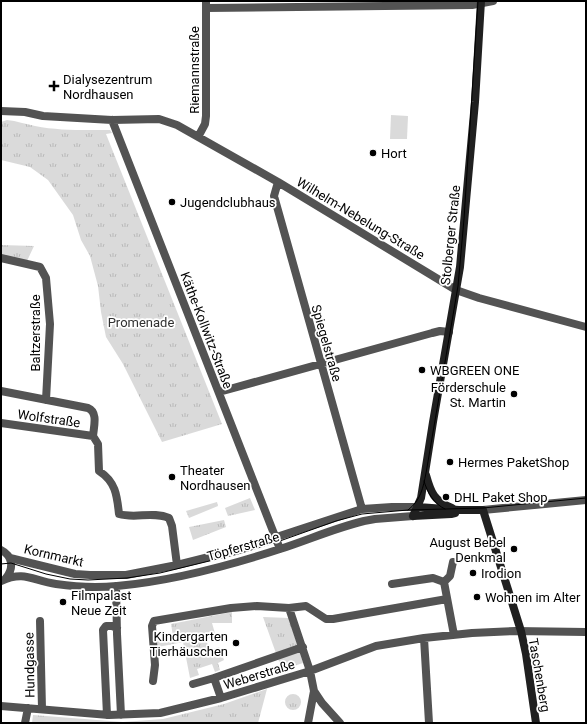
<svg xmlns="http://www.w3.org/2000/svg" width="587" height="724" font-family="Roboto,sans-serif">
<style>
.grass{fill:url(#grass-tufts)}
.pitch{fill:#dadada}
.lines{fill:none;stroke-linecap:round;stroke-linejoin:round}
.minor{stroke:#535353;stroke-width:8}
.tertiary{stroke:#535353;stroke-width:8}
.secondary{stroke:#202020;stroke-width:8}
.tram{stroke:#000;stroke-width:1}
.poi-dot{fill:#000;stroke:#fff;stroke-width:1.5}
.labels{text-anchor:middle;stroke-width:3.5;stroke-linejoin:round;paint-order:stroke}
.street-label{font-size:13px;fill:#000;stroke:#fff}
.poi-label{font-size:13px;fill:#000;stroke:#fff;text-anchor:start}
.park-label{font-size:13px;fill:#313131;stroke:#fff}
</style>
<defs>
<pattern id="grass-tufts" width="24" height="20" patternUnits="userSpaceOnUse"><rect width="24" height="20" fill="#dadada"/><path d="M3 7l-1-3M5 7V3M7 7l1-3M15 17l-1-3M17 17v-4M19 17l1-3" fill="none" stroke="#b9b9b9"/></pattern>
</defs>
<rect width="100%" height="100%" fill="#fff"/>
<path class="grass" d="M 7,120 C 17,121 25,124 35,126 C 60,131 86,130 110,130 L 112,133 L 106,134 L 222,424 L 162,442 L 123,364 L 106,337 L 101,312 L 98,286 L 90,256 L 81,240 L 73,215 L 48,180 L 30,167 L 1,160 L 1,122 Z
M 1,245 L 34,246 L 27,261 L 1,255 Z
M 250,498 L 255,510 L 228,516 L 225,508 Z
M 217,502 L 218,506 L 189,518 L 186,511 Z
M 224,520 L 226,527 L 193,540 L 189,527 Z
M 232,612 L 232,623 L 212,623 L 216,637 L 206,640 L 210,650 L 219,647 L 224,660 L 218,663 L 220,670 L 215,672 L 212,664 L 197,669 L 199,675 L 190,678 L 183,642 L 158,647 L 158,639 L 173,636 L 171,624 Z
M 263,617 L 289,618 L 303,663 L 282,670 Z
M 267,689 L 258,723 L 32,723 L 33,715 L 123,722 L 163,719 L 224,704 Z
M285 702a8 8 0 1 1 16 0a8 8 0 1 1-16 0Z"/>
<path class="pitch" d="M 391,115 L 408,116 L 407,139 L 390,139 Z"/>
<g class="lines">
<path class="minor" d="M 206,8 L 472,5 L 493,1
M 1,111 L 25,112 L 43,116 L 112,120 L 159,119 L 177,125 L 278,182 L 456,290
M 112,120 L 280,549
M 198,137 L 205,124 L 206,116 L 206,1
M 278,182 L 274,196 L 362,509
M 1,258 L 40,267 L 46,278 L 50,324 L 46,400
M 1,391 L 88,408 C 98,412 94,426 93,436 L 1,423
M 219,392 L 432,333 L 440,331 L 449,332
M 93,436 L 98,444 L 99,471 C 116,482 117,496 119,514 C 135,519 153,511 169,518 L 172,526 L 177,565
M 483,510 L 586,500
M 1,550 C 13,556 14,568 6,578
M 10,558 L 75,574 L 90,575 L 126,575 L 177,565 L 237,550 L 362,509 L 392,507 L 418,507
M 1,581 C 25,570 33,581 56,584 C 76,587 97,588 117,586 C 172,581 228,566 280,549 C 308,540 335,528 364,521 L 375,519 L 413,516
M 444,582 L 454,635
M 444,582 L 450,576 L 453,562
M 392,584 L 433,578 L 444,582
M 116,586 L 117,634 L 121,715
M 289,608 L 310,671 L 314,691 L 308,723
M 40,621 L 42,709
M 424,638 L 429,723
M 153,681 L 155,665 L 152,626 L 154,621 L 231,608 L 257,606 L 289,608 L 306,606 L 326,619 L 333,619 L 447,599
M 193,684 L 214,678
M 314,691 L 322,703 L 340,723
M 221,698 L 214,678 L 303,647
M 1,706 L 109,715 L 160,713 L 221,698 L 310,671 L 376,646 L 424,638 L 472,633 L 515,631 L 586,632
M 107,715 L 103,630 L 106,626 L 112,626 L 117,628
M 25,723 L 28,708"/>
<path class="tertiary" d="M 456,290 L 479,298 L 586,327"/>
<path class="secondary" d="M 426,475 C 431,493 434,501 452,508
M 418,507 L 459,510 L 483,510 L 521,631 L 526,654 L 536,723
M 413,516 L 421,498 L 433,422 L 460,267 L 475,102 L 481,1
M 413,516 L 451,514 L 455,513"/>
<path class="tram" d="M 424,481 C 427,492 434,504 445,509
M 408,510 C 421,500 423,488 426,473 L 458,286 L 464,219 L 478,1
M 1,564 L 11,563 L 46,574 L 70,579 L 88,580 L 127,578 L 160,573 L 238,554 L 277,542 L 336,521 L 362,514 L 408,510 L 483,508 L 586,498"/>
</g>
<g class="poi-dot">
<path d="M52 80h4v4h4v4h-4v4h-4v-4h-4v-4h4z"/>
<circle cx="373" cy="153" r="4"/>
<circle cx="172" cy="202" r="4"/>
<circle cx="422" cy="370" r="4"/>
<circle cx="514" cy="394" r="4"/>
<circle cx="450" cy="462" r="4"/>
<circle cx="172" cy="477" r="4"/>
<circle cx="446" cy="497" r="4"/>
<circle cx="514" cy="549" r="4"/>
<circle cx="473" cy="573" r="4"/>
<circle cx="477" cy="597" r="4"/>
<circle cx="63" cy="602" r="4"/>
<circle cx="236" cy="643" r="4"/>
</g>
<g class="labels">
<g class="street-label">
<text transform="translate(194 70) rotate(-90)" y="5">Riemannstraße</text>
<text transform="translate(361 218) rotate(31)" y="5">Wilhelm-Nebelung-Straße</text>
<text transform="translate(450 235) rotate(-84)" y="5">Stolberger Straße</text>
<text transform="translate(207 330) rotate(69)" y="5">Käthe-Kollwitz-Straße</text>
<text transform="translate(35 333) rotate(-90)" y="5">Baltzerstraße</text>
<text transform="translate(327 343) rotate(74)" y="5">Spiegelstraße</text>
<text transform="translate(49 418) rotate(8)" y="5">Wolfstraße</text>
<text transform="translate(243 546) rotate(-16)" y="5">Töpferstraße</text>
<text transform="translate(54 555) rotate(13)" y="5">Kornmarkt</text>
<text transform="translate(29 665) rotate(-91)" y="5">Hundgasse</text>
<text transform="translate(259 674) rotate(-17)" y="5">Weberstraße</text>
<text transform="translate(540 675) rotate(80)" y="5">Taschenberg</text>
</g>
<g class="poi-label">
<text x="63" y="84">Dialysezentrum<tspan x="63" dy="15">Nordhausen</tspan></text>
<text x="381" y="158">Hort</text>
<text x="180" y="207">Jugendclubhaus</text>
<text x="430" y="375">WBGREEN ONE</text>
<text x="506" y="392" text-anchor="end">Förderschule<tspan x="506" dy="15">St. Martin</tspan></text>
<text x="458" y="467">Hermes PaketShop</text>
<text x="180" y="475">Theater<tspan x="180" dy="15">Nordhausen</tspan></text>
<text x="454" y="502">DHL Paket Shop</text>
<text x="506" y="547" text-anchor="end">August Bebel<tspan x="506" dy="15">Denkmal</tspan></text>
<text x="481" y="578">Irodion</text>
<text x="71" y="600">Filmpalast<tspan x="71" dy="15">Neue Zeit</tspan></text>
<text x="485" y="602">Wohnen im Alter</text>
<text x="228" y="641" text-anchor="end">Kindergarten<tspan x="228" dy="15">Tierhäuschen</tspan></text>
</g>
<g class="park-label">
<text x="141" y="327">Promenade</text>
</g>
</g>
<rect width="587" height="724" fill="none" stroke="#000000" stroke-width="4"/>
</svg>
